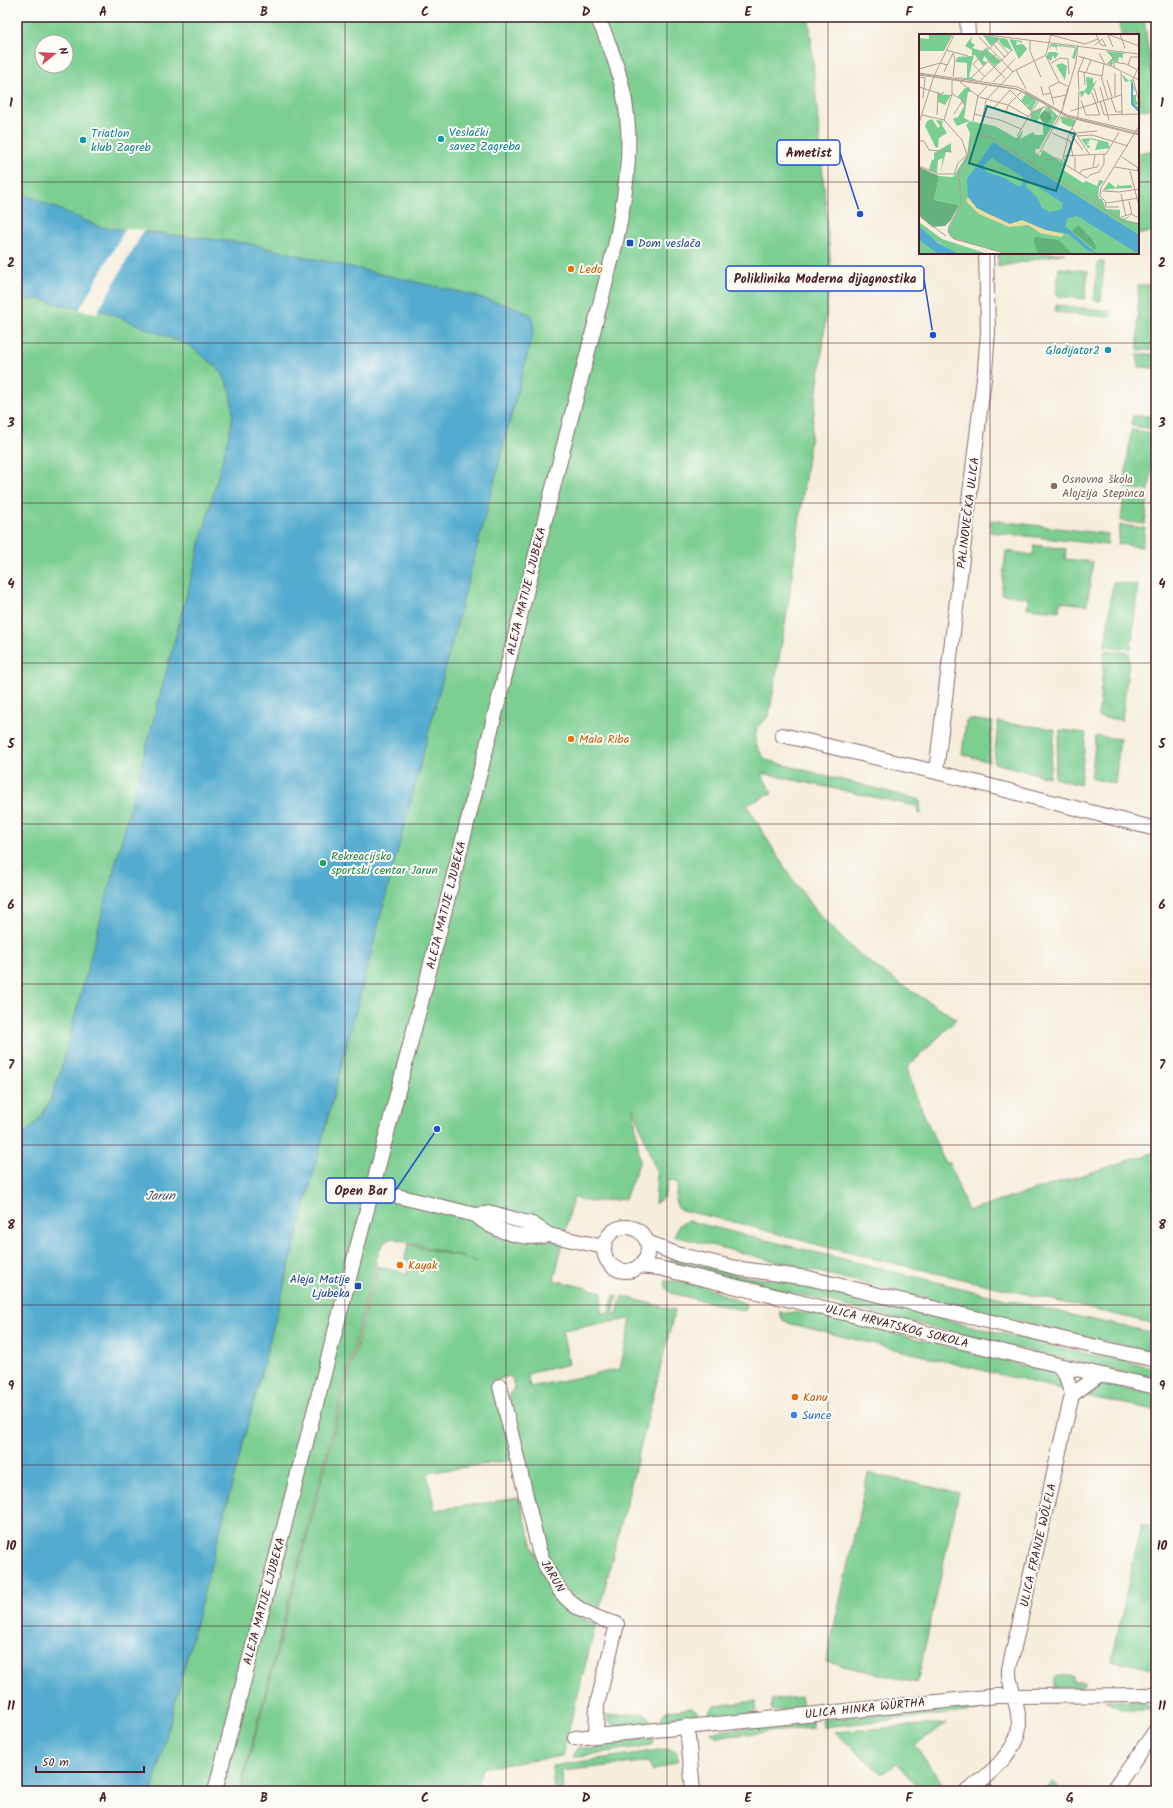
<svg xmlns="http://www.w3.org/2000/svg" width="1173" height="1808" font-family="Kalam,sans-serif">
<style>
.green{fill:#7bce91;stroke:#62765e;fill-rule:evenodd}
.water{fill:#52abcf;stroke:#4e657d}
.pier{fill:#f6eddb}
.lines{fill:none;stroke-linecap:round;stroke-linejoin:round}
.minor-casing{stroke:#866769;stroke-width:16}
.minor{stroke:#fff;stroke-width:14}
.grid{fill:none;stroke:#4a1f2b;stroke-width:1;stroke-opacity:0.55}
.culture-dot{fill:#0f9aa8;stroke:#fdfcf7;stroke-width:1.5}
.transit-dot{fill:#1a4fb4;stroke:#fdfcf7;stroke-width:1.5}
.food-dot{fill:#e8710a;stroke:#fdfcf7;stroke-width:1.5}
.education-dot{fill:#8d6e63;stroke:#fdfcf7;stroke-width:1.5}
.leisure-dot{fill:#2e9e5b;stroke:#fdfcf7;stroke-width:1.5}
.shop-dot{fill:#3f7fe0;stroke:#fdfcf7;stroke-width:1.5}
.labels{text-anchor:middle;stroke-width:4;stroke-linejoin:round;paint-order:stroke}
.culture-label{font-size:12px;fill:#0d838f;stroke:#fdfcf7;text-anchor:start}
.transit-label{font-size:12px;fill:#164399;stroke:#fdfcf7;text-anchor:start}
.food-label{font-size:12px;fill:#c56008;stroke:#fdfcf7;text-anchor:start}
.education-label{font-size:12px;fill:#785e54;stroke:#fdfcf7;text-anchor:start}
.street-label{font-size:12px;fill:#4a1f2b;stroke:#fdfcf7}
.leisure-label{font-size:12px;fill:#27864d;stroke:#fdfcf7;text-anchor:start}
.shop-label{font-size:12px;fill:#366cbe;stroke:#fdfcf7;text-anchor:start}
.water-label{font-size:13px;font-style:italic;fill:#4d576d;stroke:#fdfcf7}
.inset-river{fill:none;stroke:#52abcf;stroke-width:2}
.inset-road{fill:none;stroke:#b19b95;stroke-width:1}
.view{fill:#0f766e;fill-opacity:0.15;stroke:#0f766e;stroke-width:2}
.inset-edge{fill:none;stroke:#4a1f2b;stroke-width:2}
.leader{fill:none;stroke:#1d4ed8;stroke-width:1.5}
.callout-dot{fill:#1d4ed8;stroke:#fdfcf7;stroke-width:1.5}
.callout{fill:#fdfcf7;stroke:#1d4ed8;stroke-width:1.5}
.callout-label{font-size:13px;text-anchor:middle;font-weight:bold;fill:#4a1f2b}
.neatline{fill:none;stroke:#4a1f2b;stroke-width:1.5}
.grid-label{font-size:13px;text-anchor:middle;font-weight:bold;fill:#4a1f2b}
</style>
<rect width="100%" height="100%" fill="#fdfcf7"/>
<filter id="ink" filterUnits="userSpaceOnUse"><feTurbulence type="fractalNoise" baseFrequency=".025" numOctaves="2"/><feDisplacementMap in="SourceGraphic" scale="8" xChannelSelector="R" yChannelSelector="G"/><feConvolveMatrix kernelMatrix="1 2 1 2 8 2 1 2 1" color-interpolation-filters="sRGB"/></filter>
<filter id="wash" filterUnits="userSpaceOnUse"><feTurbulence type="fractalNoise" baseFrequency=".012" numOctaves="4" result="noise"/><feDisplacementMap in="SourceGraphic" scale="16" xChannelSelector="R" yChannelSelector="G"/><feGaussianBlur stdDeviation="0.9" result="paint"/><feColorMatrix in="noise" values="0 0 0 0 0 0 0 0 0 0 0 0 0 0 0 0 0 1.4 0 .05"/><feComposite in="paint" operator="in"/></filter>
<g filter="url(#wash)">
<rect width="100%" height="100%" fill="#f6eddb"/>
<path class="green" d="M 17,17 L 809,17 L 831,267 L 822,353 L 787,613 L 769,716 L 757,727 C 754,744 756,747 766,760 L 920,800 L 921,814 L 918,813 L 917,808 L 915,806 L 761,773 L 772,793 L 747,805 C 775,853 805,905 847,943 C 879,973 920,996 957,1019 L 907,1068 L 916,1096 L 945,1163 L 949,1163 L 968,1211 L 1156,1152 L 1156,1324 L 837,1250 L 734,1222 L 681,1210 L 678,1209 L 675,1199 L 678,1183 L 669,1180 L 664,1197 L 655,1204 L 657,1174 L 633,1107 L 640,1161 L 625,1199 L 591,1202 L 573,1198 L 554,1280 L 602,1292 L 601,1312 L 608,1314 L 614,1295 L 617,1296 L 613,1314 L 617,1314 L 622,1296 L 675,1310 L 598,1615 C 565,1599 550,1570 539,1538 L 511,1409 L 509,1395 L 514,1388 L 512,1378 L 509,1376 L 494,1381 L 512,1460 L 427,1473 L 435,1510 L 519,1498 C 530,1536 542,1590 576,1615 C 582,1619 589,1621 596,1624 L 562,1756 L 482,1768 L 476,1791 L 241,1791 L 377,1266 L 407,1274 L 410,1262 L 405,1259 L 408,1244 L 477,1261 L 393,1238 L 386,1241 L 379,1250 L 240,1791 L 17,1791 ZM 42,42 L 66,42 L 66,66 L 42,66 ZM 630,1319 L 631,1320 L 620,1369 L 530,1387 L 527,1374 L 569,1364 L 562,1330 Z
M 1144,18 L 1156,108 L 1138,110 L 1138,35 L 1121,35 L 1119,21 Z
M 1156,150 L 1156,230 L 1138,235 L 1138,153 Z
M 998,253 L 1065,253 L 998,267 Z
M 1098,262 L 1104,262 L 1101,301 L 1094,300 Z
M 1059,268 L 1088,271 L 1085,299 L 1056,296 Z
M 1138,285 L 1156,285 L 1156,350 L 1138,350 Z
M 1056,305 L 1111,311 L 1110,317 L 1055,312 Z
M 1137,354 L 1156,354 L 1156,368 L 1139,367 Z
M 1133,416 L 1156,416 L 1156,429 L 1131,426 Z
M 1131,430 L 1156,433 L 1149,491 L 1124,488 Z
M 1124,493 L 1148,496 L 1145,524 L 1121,521 Z
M 991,520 L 1108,534 L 1107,545 L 990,532 Z
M 1120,525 L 1145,528 L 1142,547 L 1118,544 Z
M 1034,545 L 1066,549 L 1065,559 L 1093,562 L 1087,605 L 1060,602 L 1059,611 L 1027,608 L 1028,598 L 1001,594 L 1006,551 L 1033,555 Z
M 1113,582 L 1138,585 L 1131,649 L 1105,646 Z
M 1105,650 L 1130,653 L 1122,720 L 1098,717 Z
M 968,719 L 993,722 L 989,762 L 962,754 L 966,721 Z
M 998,722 L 1055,729 L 1049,777 L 994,763 Z
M 1060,730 L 1086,733 L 1080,785 L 1054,778 Z
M 1096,736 L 1120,739 L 1115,784 L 1091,778 Z
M 688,1221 L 1038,1307 L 1097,1321 L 1156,1333 L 1156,1353 L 959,1307 L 674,1236 L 679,1225 Z
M 671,1258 L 747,1277 L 793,1282 L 1061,1348 L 1156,1368 L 1156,1379 L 1082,1364 L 670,1263 Z
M 665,1281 C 694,1280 720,1293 746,1304 L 745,1311 L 671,1293 L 666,1288 Z
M 779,1312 L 816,1314 L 840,1320 L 1050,1372 L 1059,1378 L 1064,1390 L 791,1324 L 783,1320 Z
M 1106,1385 L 1156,1394 L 1156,1410 L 1084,1396 L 1095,1387 Z
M 868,1473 L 959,1493 L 917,1683 L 826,1662 Z
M 1141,1524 L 1156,1528 L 1156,1670 L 1112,1660 Z
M 1059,1676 L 1073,1676 L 1073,1682 L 1084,1682 L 1083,1685 L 1080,1688 L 1055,1688 L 1055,1678 Z
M 801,1697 L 803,1706 L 801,1708 L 772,1711 L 771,1700 Z
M 755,1701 L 757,1711 L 754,1713 L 709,1717 L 710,1710 L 715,1706 Z
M 1104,1701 L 1143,1702 L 1151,1707 L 1148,1709 L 1121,1709 Z
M 982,1704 L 981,1709 L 977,1711 L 823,1727 L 822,1720 Z
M 691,1708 L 697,1711 L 699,1719 L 661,1722 L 661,1717 L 666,1711 Z
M 643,1713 L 649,1717 L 652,1723 C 638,1725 613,1733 606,1716 Z
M 812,1720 L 812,1728 L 717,1737 L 710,1732 Z
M 947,1723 L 915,1745 L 947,1791 L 920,1791 L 897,1763 L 882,1774 L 835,1732 Z
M 653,1737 L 654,1743 L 652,1745 L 573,1757 L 579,1747 L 588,1749 Z
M 665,1749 L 675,1751 L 679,1760 L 653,1771 L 649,1763 L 643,1762 L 562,1771 L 563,1791 L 554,1791 L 552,1766 Z
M 989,1781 L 998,1791 L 975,1791 Z
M 1053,1781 L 1062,1791 L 1042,1791 Z"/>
<path class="water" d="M 17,191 L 100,227 L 245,243 L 464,293 L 517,308 L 531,315 L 534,329 L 152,1791 L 17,1791 L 17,1136 C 43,1125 51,1099 60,1073 L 230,431 L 233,414 L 230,391 L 224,376 L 213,364 L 190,346 L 106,312 L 64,306 L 39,299 L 17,299 Z"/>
<path class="pier" d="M 126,228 L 144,230 L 97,313 L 79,310 Z"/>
</g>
<g filter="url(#ink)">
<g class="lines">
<g class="minor-casing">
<path id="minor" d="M 967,17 L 968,35
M 782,735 L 936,772 L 1156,829
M 936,772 L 985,370 L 988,332 L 986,253
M 372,1190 L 476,1215 L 492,1213 L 532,1224 L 549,1235 L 604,1247
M 476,1215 C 492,1231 526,1241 549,1235
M604 1249a22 22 0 1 1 44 0a22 22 0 1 1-44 0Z
M 647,1242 L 676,1254 L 741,1269 L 808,1278 L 1088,1345 L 1156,1360
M 639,1266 L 659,1268 L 1058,1365 L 1156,1387
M 500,1386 L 539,1551 C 558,1595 569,1611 617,1624 L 597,1705 L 596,1736
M 1072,1395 L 1099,1375
M 687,1726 L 693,1791
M 575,1738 L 997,1696 L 1156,1695
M 215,1791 L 422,999 L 615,246 C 634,159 637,99 597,17
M 967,1791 C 986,1778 1019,1750 1019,1725 C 1019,1709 1012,1692 1009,1676 L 1009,1669 L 1072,1395 L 1066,1376 L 1058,1365
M 1113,1791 L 1156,1730"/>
</g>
<use href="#minor" class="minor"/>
</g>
</g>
<path class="grid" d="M 183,17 L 183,1791M 345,17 L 345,1791M 506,17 L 506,1791M 667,17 L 667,1791M 828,17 L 828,1791M 990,17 L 990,35M 17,182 L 920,182M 1138,182 L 1156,182M 990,253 L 990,1791M 17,343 L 1156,343M 17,503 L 1156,503M 17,663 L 1156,663M 17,824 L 1156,824M 17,984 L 1156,984M 17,1145 L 1156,1145M 17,1305 L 1156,1305M 17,1465 L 1156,1465M 17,1626 L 1156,1626"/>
<g class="culture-dot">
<circle cx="441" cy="139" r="4"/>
<circle cx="83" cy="140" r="4"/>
<circle cx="1108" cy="350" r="4"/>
</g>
<g class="transit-dot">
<rect x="626" y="239" width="8" height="8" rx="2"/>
<rect x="354" y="1282" width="8" height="8" rx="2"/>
</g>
<g class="food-dot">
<circle cx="571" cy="269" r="4"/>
<circle cx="571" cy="739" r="4"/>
<circle cx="400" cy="1265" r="4"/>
<circle cx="795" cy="1397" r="4"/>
</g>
<circle class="education-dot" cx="1054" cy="486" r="4"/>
<circle class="leisure-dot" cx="323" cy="863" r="4"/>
<circle class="shop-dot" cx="794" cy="1415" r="4"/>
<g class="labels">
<g class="culture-label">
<text x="449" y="136">Veslački<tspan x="449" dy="14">savez Zagreba</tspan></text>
<text x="91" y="137">Triatlon<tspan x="91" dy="14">klub Zagreb</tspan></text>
<text x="1100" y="354" text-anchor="end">Gladijator2</text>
</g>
<g class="transit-label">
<text x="638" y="247">Dom veslača</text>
<text x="350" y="1283" text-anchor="end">Aleja Matije<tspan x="350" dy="14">Ljubeka</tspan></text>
</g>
<g class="food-label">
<text x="579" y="273">Ledo</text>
<text x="579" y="743">Mala Riba</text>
<text x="408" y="1269">Kayak</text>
<text x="803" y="1401">Kanu</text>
</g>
<g class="education-label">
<text x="1062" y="483">Osnovna škola<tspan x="1062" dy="14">Alojzija Stepinca</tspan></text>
</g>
<g class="street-label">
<text transform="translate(968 513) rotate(-83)" y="4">PALINOVEČKA ULICA</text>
<text transform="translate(526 591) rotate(-76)" y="4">ALEJA MATIJE LJUBEKA</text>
<text transform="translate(446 905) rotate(-76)" y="4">ALEJA MATIJE LJUBEKA</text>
<text transform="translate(897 1326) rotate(14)" y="4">ULICA HRVATSKOG SOKOLA</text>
<text transform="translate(1038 1545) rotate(-77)" y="4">ULICA FRANJE WÖLFLA</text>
<text transform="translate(553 1576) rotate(60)" y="4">JARUN</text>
<text transform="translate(264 1601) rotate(-75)" y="4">ALEJA MATIJE LJUBEKA</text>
<text transform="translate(865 1708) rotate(-6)" y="4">ULICA HINKA WÜRTHA</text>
</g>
<g class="leisure-label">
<text x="331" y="860">Rekreacijsko<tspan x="331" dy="14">sportski centar Jarun</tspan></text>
</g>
<g class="shop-label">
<text x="802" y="1419">Sunce</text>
</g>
<g class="water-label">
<text x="160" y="1200">Jarun</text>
</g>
</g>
<g transform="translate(919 34)">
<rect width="220" height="220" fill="#f6eddb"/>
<path d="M 6,0 L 34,0 L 25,17 L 1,17 L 1,4 L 10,5 L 10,1 ZM 64,1 L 88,5 L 94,17 L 84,12 L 80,7 L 81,4 L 72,12 ZM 53,2 L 52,8 L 56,11 L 53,14 L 63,17 L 69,13 L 68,16 L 82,27 L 75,32 L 65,22 L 64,27 L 68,28 L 64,32 L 55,20 L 50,43 L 60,47 L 35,43 L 48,44 L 48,29 L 37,28 L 37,26 L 39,23 L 53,22 L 53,16 L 46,12 ZM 90,5 L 103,7 L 103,9 L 98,7 L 97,11 L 104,10 L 108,15 L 100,25 ZM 131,11 L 133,10 L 156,13 L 158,14 L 156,25 L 153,24 L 156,14 L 138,12 L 137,19 L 140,19 L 136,25 L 134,21 L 132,27 L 127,23 L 130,18 L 137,18 L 137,13 L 132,12 L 130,16 ZM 187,17 L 207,19 L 204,20 L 203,28 L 203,24 L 200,23 L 199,28 L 194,27 L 193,32 L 189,30 L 194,24 ZM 143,29 L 148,32 L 146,46 L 137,31 ZM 203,41 L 204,41 L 210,47 L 213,45 L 216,58 L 214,55 L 214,61 L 217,61 L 217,66 L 220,70 L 215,72 L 220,72 L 220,78 L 213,69 L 212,47 L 206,48 ZM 167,43 L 174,44 L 174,50 L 178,46 L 171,60 L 169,61 L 166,58 L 162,64 L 161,57 L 165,57 L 168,53 ZM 50,53 L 52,58 L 49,58 L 45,84 L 51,87 L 38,92 L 34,85 L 39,83 L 46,71 L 39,62 L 46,54 ZM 107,59 L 108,59 L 118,66 L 112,77 L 108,73 L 116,65 L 108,72 L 102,67 ZM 19,60 L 32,61 L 26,71 L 19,68 ZM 124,73 L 120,83 L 126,75 L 130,73 L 139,82 L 120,115 L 116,115 L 117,120 L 121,122 L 124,116 L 144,129 L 146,123 L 146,130 L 143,133 L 146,137 L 164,149 L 167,147 L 178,152 L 180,146 L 185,147 L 180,153 L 179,164 L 183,165 L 187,175 L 201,176 L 201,183 L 205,185 L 212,181 L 206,186 L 220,189 L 220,220 L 87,220 L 33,204 L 30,200 L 29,196 L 41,169 L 40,171 L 15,166 L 20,142 L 34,143 L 48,121 L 51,99 L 47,91 L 51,87 L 76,92 L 97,104 L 99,103 L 103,97 L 104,97 L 101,105 L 114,98 L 116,101 L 124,101 L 124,89 L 132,86 L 134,81 L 127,76 L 118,88 L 111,84 L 113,78 ZM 142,82 L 156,86 L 156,90 L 154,93 L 149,92 L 143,89 L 142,84 L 134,98 ZM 13,85 L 19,94 L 21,92 L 17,86 L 24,87 L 23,91 L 28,99 L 20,104 L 19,113 L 17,114 L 6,92 L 8,87 ZM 171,104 L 189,108 L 191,114 L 170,117 L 176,116 L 179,107 L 170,105 L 171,107 L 167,108 L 171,109 L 167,110 L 172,113 L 169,114 L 162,105 ZM 32,109 L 32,118 L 27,118 L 21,140 L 24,124 L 19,126 L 18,139 L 10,136 L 13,125 L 15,126 L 15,119 ZM 190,148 L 197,154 L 199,150 L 200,152 L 212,151 L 213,154 L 186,155 L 196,157 L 184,156 ZM 0,188 L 23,205 L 69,220 L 40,220 L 33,217 L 12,204 L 0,192 ZM 0,206 L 13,216 L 19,220 L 0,220 Z" fill="#7bce91"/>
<path d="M121 83a6 6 0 1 1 12 0a6 6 0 1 1-12 0ZM 0,133 L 20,142 L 15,166 L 40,171 L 32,186 L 26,192 L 13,193 L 0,181 ZM 159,191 L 172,204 L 177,212 L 176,216 L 153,197 ZM 116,203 L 140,206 L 153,220 L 119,220 L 115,208 Z" fill="#64b17b"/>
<path d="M 49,163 L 58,174 L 71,181 L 97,188 L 103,186 L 127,196 L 145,200 L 142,203 L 121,199 L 109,191 L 90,193 L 60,180 L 47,167 Z" fill="#eeda9e"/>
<path d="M 74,108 L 220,201 L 220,220 L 158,182 L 149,184 L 146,192 L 178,220 L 168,216 L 150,200 L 127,196 L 103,186 L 91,190 L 58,174 L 49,163 L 48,145 ZM 73,124 L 104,143 L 103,151 L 98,152 L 86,144 L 67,138 L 65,131 ZM 110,147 L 144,169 L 143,175 L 131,178 L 123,174 L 118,163 L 106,152 ZM 0,192 L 19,209 L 40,220 L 19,220 L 13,216 L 0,206 Z" fill="#52abcf" fill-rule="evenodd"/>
<path class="inset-river" d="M 213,49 L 213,70 L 220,77"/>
<path class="inset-road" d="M 61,0 L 220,20M 177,0 L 182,11 L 187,12M 188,0 L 220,12M 201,0 L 206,14M 132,1 L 166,10 L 179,5M 189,1 L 194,13M 60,3 L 94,38M 78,7 L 89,19M 111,7 L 111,17 L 122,43M 75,11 L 86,23M 176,11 L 183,5 L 187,12M 27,16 L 49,22M 34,19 L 36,25 L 34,42M 180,19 L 186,30M 127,22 L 140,48 L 150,53M 159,22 L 192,32 L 220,46M 69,27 L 86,44M 132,29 L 141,24 L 149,25 L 150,40M 188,30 L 194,24 L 191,20M 209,31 L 212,23 L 220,23M 220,32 L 214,45 L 220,68M 195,33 L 195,28 L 207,30 L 217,35M 0,35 L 21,29 L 28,31M 97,36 L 107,55M 159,37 L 183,42 L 185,30M 25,38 L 34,19M 165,38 L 166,51M 167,38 L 172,26M 202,38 L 203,80M 0,39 L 99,53 L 148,81 L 220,98M 0,40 L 98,55 L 148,82 L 220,100M 0,41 L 97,55 L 112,61 L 148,83 L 220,101M 182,42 L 189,65M 0,43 L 6,44 L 4,64M 66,43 L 54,30 L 80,5M 52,44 L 77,20M 188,46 L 193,63M 61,47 L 93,16M 41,48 L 60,63 L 89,71 L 110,83M 74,48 L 96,25M 122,52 L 124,61 L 131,59M 0,53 L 22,60 L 25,58M 181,53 L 190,86M 175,54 L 179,68M 160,56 L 159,38 L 165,24M 33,60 L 42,65 L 46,72M 196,62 L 196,39M 133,64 L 147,61M 192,64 L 197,78 L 203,78M 162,66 L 167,81 L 181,81 L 173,59M 181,67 L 185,81 L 220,80M 135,71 L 130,53 L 140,48M 144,71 L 149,54M 75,74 L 91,56 L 113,78M 87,77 L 90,70 L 102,58M 152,77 L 202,61M 35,80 L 44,66M 55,80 L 81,86 L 102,95M 18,81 L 19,58M 115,84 L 112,81 L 114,78 L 125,73 L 133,73M 25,86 L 33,60 L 33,46M 54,87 L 59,62 L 68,52M 63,88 L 67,66 L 95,37 L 127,21 L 132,0M 0,89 L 15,42 L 35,1M 153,94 L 171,121M 150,98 L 164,116M 133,99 L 151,107 L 154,123M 156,99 L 178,97M 98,102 L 120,66M 158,102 L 173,101 L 209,112M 0,107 L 5,107 L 10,116 L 33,118M 121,118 L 143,77 L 157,28 L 159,11M 144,122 L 187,120 L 200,98M 203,123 L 218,133 L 219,137M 125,126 L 138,124 L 143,127M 143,128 L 150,100 L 159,82 L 160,57M 113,129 L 120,119M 147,131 L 168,144 L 171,141 L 180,138 L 185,130 L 185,120M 0,132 L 19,140 L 35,140 L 39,129 L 48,121 L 43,106 L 25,86 L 3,81M 174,133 L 176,121M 196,133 L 220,137M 156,137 L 156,123M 211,137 L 220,172M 160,140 L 163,136 L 178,133 L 180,130M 182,154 L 220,92M 183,157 L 200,158 L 220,155M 202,160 L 207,182M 181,162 L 188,169 L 220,164M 210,167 L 213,181M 186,168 L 187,173 L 200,173M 175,169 L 181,161 L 182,154M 0,182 L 27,202M 202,183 L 212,180 L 220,184M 89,220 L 35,205 L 29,198 L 30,192 L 42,171 L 40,138 L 50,120 L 51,107 L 59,100 L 71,103 L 204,187 L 220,190"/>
<path class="view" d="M 68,72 L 156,100 L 137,157 L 50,129 Z"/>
<rect width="220" height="220" class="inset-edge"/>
</g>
<path class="leader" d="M860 214L840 153M933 335L924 279M437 1129L395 1191"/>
<g class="callout-dot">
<circle cx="860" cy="214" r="4"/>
<circle cx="933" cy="335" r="4"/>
<circle cx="437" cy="1129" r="4"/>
</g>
<g class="callout">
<rect x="777" y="140" width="63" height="25" rx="4"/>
<rect x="726" y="266" width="198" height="25" rx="4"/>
<rect x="326" y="1178" width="69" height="25" rx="4"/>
</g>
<g class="callout-label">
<text x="809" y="157">Ametist</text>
<text x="825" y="283">Poliklinika Moderna dijagnostika</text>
<text x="361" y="1195">Open Bar</text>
</g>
<rect width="1173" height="1808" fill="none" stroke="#fdfcf7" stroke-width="44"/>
<g transform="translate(54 54) rotate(72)"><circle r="19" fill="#fdfcf7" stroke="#b5a4a5"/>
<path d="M0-3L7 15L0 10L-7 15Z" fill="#d1495b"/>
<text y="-6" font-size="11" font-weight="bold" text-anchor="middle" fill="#4a1f2b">N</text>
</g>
<path d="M36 1766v6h108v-6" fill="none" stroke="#4a1f2b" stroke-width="2"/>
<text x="42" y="1766" font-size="12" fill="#4a1f2b" stroke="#fdfcf7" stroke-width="3" paint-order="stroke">50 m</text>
<rect x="22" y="22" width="1129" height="1764" class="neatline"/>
<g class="grid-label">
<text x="103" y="16">A</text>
<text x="264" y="16">B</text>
<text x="425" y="16">C</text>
<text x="586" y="16">D</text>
<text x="748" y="16">E</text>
<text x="909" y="16">F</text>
<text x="1070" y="16">G</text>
<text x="11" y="107">1</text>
<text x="1162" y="107">1</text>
<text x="11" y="267">2</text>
<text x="1162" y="267">2</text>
<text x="11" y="427">3</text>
<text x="1162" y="427">3</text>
<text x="11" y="588">4</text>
<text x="1162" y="588">4</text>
<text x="11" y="748">5</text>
<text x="1162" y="748">5</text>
<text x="11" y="909">6</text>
<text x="1162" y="909">6</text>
<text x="11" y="1069">7</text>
<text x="1162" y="1069">7</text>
<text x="11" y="1229">8</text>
<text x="1162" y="1229">8</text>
<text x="11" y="1390">9</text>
<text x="1162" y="1390">9</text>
<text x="11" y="1550">10</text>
<text x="1162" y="1550">10</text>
<text x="11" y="1710">11</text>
<text x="1162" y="1710">11</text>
<text x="103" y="1802">A</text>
<text x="264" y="1802">B</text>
<text x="425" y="1802">C</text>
<text x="586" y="1802">D</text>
<text x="748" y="1802">E</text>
<text x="909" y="1802">F</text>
<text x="1070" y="1802">G</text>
</g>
</svg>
